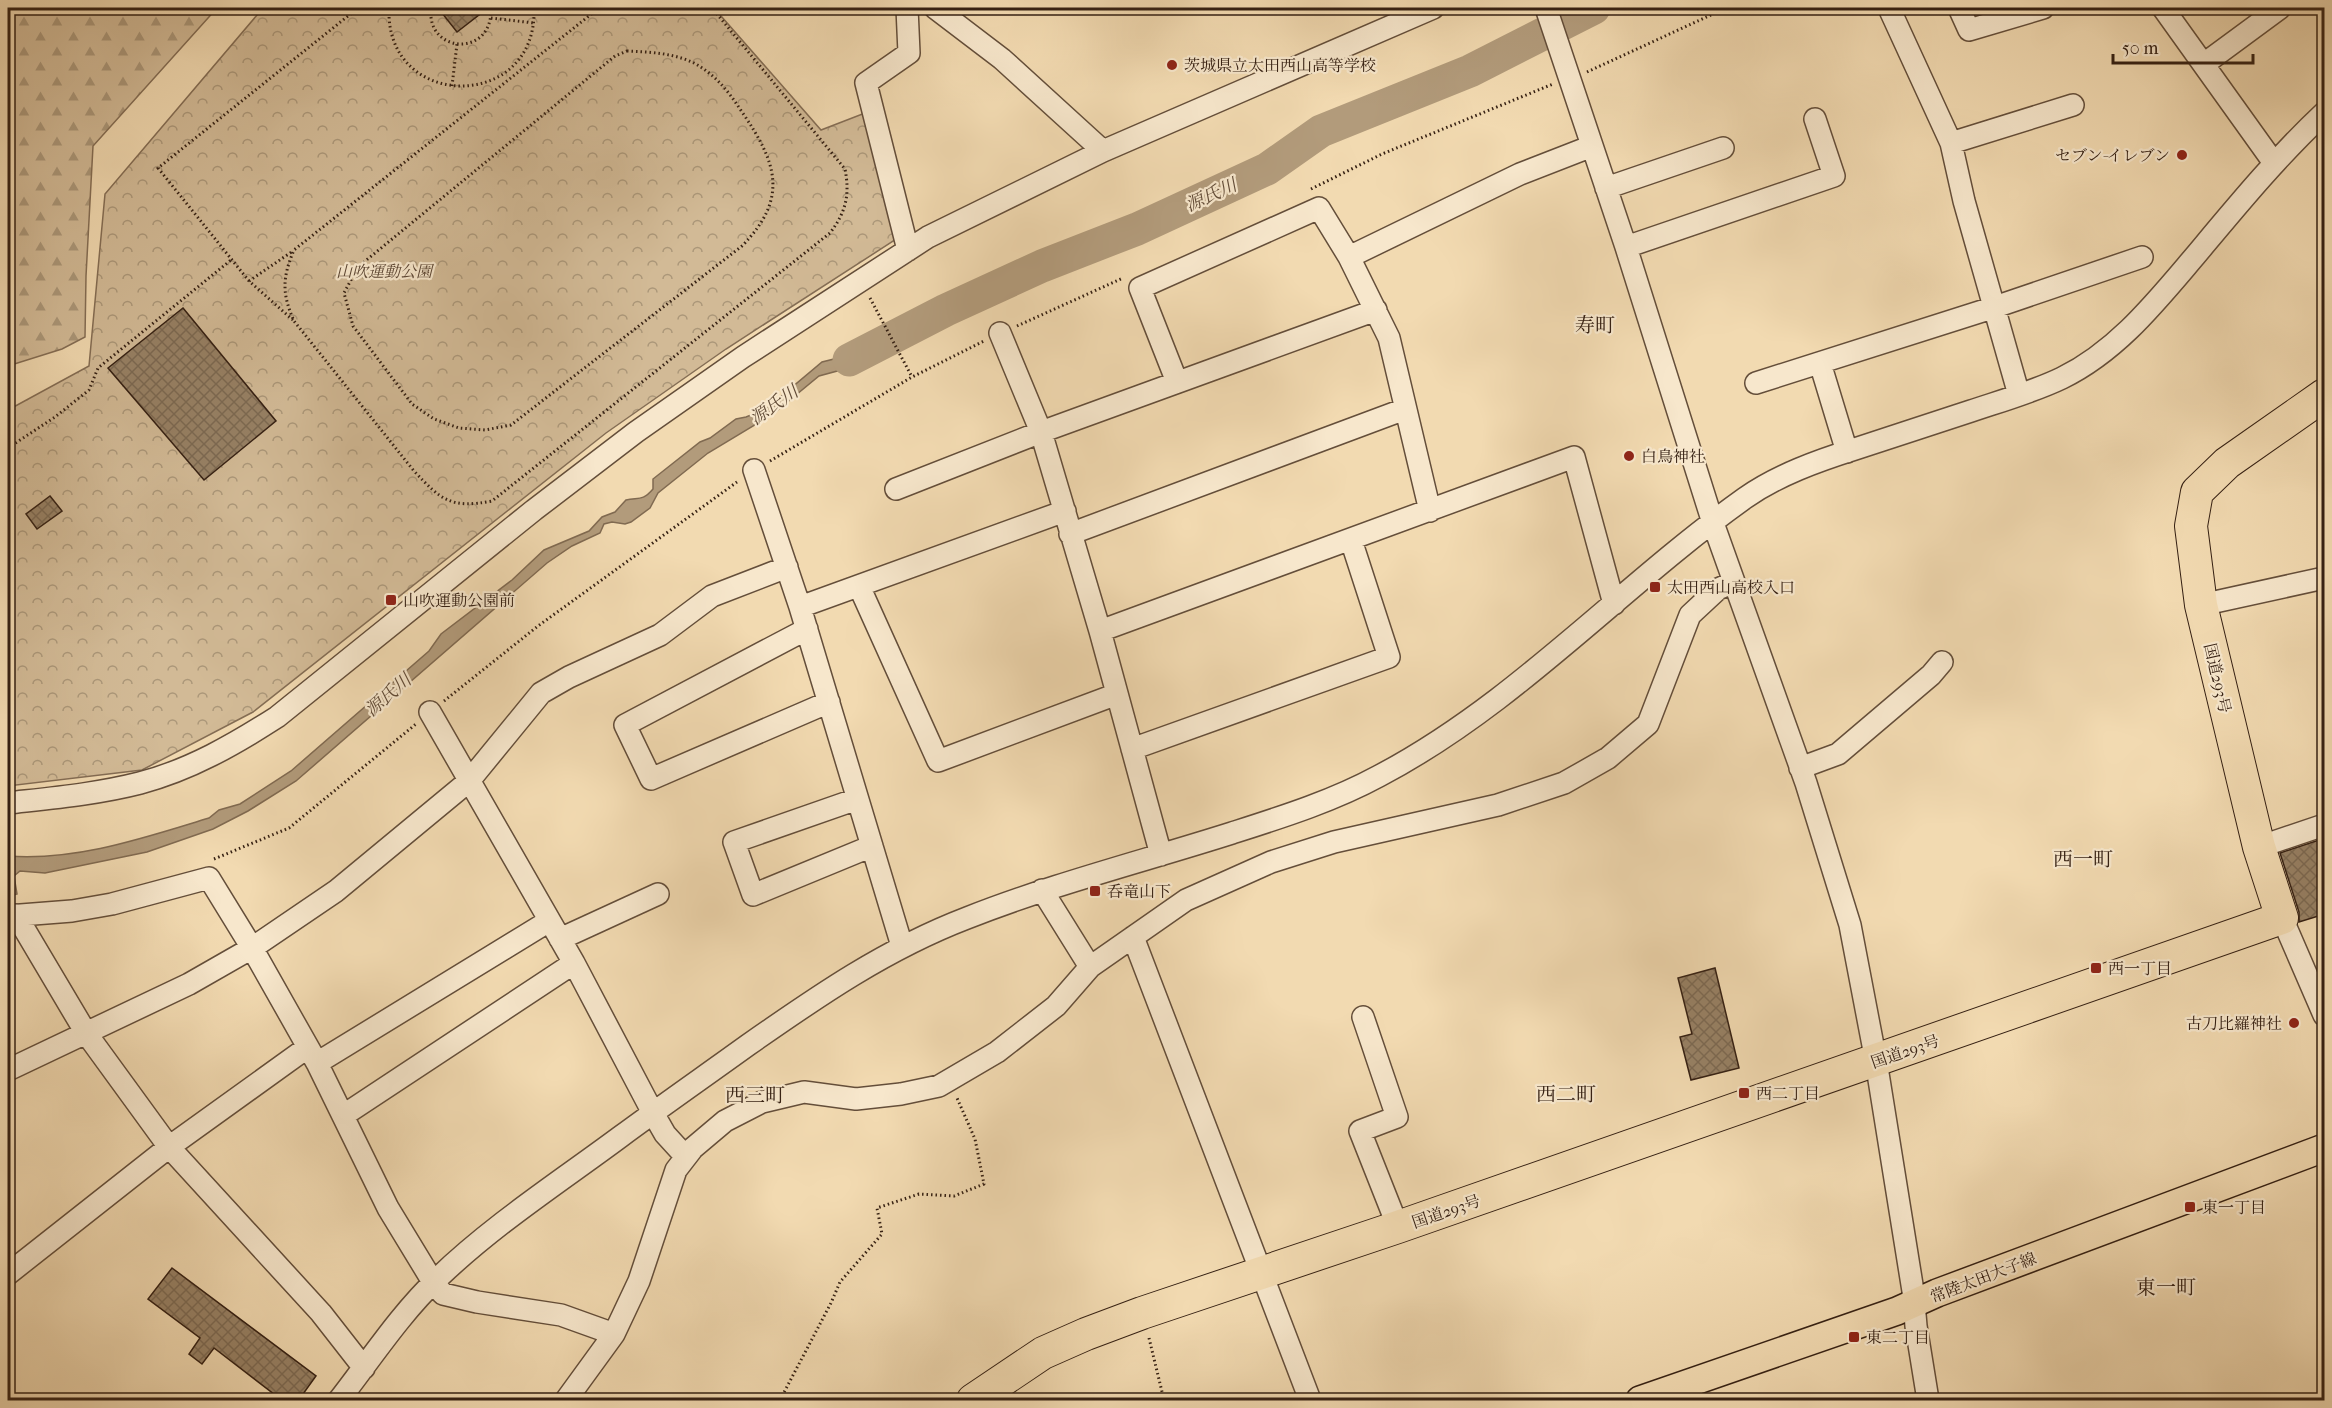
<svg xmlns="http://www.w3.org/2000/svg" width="2332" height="1408" font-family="'IM FELL French Canon','Noto Serif JP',serif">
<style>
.forest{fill:url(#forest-firs);stroke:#846d54;stroke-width:1.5}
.park{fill:url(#park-crowns);stroke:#846d54;stroke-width:1.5}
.water{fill:#b29b7b;stroke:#806a51;stroke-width:1.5}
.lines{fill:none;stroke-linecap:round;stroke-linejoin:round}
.river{stroke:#b29b7b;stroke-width:33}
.building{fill:url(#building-cross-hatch);stroke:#352013;stroke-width:1.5}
.minor-casing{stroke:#644e3a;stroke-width:24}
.major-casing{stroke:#352013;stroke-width:30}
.highway-casing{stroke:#352013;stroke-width:34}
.path{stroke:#352013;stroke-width:3;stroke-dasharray:1.5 3;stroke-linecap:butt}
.minor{stroke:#f7e7cc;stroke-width:21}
.major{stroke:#f2dab1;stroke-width:27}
.highway{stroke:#f2dab1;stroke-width:32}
.poi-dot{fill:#8f2418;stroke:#f7e7cc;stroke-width:2}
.labels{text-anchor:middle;stroke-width:4.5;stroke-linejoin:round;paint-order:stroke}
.poi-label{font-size:16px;fill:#352013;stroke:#f7e7cc;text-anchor:start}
.park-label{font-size:16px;font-style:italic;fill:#5c4634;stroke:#f7e7cc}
.street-label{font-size:16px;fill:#352013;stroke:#f7e7cc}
.water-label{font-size:18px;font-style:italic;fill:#614b37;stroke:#f7e7cc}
.quarter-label{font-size:20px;fill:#352013;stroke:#f7e7cc}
</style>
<defs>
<pattern id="forest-firs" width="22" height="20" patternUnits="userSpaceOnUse" patternTransform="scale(1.5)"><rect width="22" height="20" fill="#d2ba96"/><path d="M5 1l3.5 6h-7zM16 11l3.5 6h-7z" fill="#ab9779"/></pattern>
<pattern id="park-crowns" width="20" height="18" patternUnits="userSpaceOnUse" patternTransform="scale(1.5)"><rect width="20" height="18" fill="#d2ba96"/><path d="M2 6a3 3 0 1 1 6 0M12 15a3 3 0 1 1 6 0" fill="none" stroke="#ab9779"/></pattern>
<pattern id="building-cross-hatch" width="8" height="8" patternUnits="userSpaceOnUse" patternTransform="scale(1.5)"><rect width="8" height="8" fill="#978165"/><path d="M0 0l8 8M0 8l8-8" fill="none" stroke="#7c6952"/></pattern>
</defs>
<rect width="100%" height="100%" fill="#f2dab1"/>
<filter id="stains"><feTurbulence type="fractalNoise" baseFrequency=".00333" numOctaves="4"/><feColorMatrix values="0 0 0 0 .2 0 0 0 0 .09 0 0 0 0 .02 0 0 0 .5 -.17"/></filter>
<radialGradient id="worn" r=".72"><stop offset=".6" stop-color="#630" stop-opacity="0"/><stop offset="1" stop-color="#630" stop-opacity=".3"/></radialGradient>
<path class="forest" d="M 8,8 L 217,8 L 93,146 L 86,276 L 85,337 L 62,349 L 8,366 Z"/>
<path class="park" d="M 263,8 L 714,8 L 821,130 L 865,113 L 901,236 L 726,349 L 606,433 L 253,712 L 142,770 L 8,786 L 8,410 L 89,366 L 105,194 Z"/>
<path class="water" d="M 885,333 L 892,346 L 885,345 L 874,351 L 863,364 L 819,376 L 773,414 L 708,453 L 658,493 L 650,508 L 631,522 L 625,524 L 612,522 L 604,524 L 600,533 L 572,546 L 547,563 L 296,781 L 248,811 L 213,829 L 147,852 L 45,873 L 20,871 L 14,876 L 17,894 L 10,896 L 8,856 C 77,861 143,838 209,818 L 219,810 L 240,804 L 291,771 L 429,651 L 441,634 L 512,580 L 544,550 L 589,531 L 602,517 L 615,512 L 626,500 C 638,497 642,502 653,489 L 653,479 L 700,442 L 710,438 L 736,419 L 746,417 L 766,409 L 822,362 L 862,352 Z"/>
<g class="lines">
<path class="river" d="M 849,360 L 946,310 L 1042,266 L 1137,229 L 1267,169 L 1321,131 L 1470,71 L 1594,8"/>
</g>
<path class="building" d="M 438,8 L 488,8 L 457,32 Z
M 183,308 L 276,421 L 204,480 L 108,368 Z
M 50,496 L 62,511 L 37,529 L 26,514 Z
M 2325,838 L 2325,914 L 2299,922 L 2299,912 L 2280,853 Z
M 1715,968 L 1739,1068 L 1691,1080 L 1680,1037 L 1692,1034 L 1678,978 Z
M 172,1268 L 316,1376 L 298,1401 L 283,1401 L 214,1348 L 202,1364 L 189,1354 L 200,1338 L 148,1299 Z"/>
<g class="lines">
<g class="minor-casing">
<path id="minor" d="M 907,8 L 909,53 L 866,83 L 908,250
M 935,8 L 1002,59 L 1103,151
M 1546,8 L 1626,247 L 1713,523 L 1806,783 L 1850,925 L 1876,1061 L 1913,1291 L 1916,1326 L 1928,1400
M 1889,8 L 1951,143 L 1964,201 L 2019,395
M 1959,8 L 1969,30 L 2043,8
M 2163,8 L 2274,163
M 2204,64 L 2280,8
M 1951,143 L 2073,105
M 1606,188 L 1723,148
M 1626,247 L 1834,176 L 1815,119
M 1349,257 L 1520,174 L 1592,146
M 1000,333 L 1041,432 L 1100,631 L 1161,855
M 1820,363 L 1847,452
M 1177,382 L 1140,288 L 1319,208 L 1349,257 L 1389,338 L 1430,511
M 1756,383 L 1995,307 L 2142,257
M 754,470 L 800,607 L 902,946
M 896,489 L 1041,432 L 1376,310
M 1070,534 L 1405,409
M 859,586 L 938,761 L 1117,694
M 2201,605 L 2324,578
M 800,607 L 1065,511
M 807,629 L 625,725 L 651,779 L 829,702
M 1100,631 L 1574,457 L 1614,604
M 430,712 L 574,963 L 653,1113 L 665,1134 L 686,1157
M 1132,749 L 1389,657 L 1351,540
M 1800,768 L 1838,754 L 1931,675 L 1942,662
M 857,799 L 734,842 L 753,895 L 872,846
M 8,803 C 52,798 97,794 140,783 C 190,770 235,744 277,717 L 534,510 L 636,432 L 743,357 L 928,237 L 1103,151 L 1433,8
M 2259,847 L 2324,825
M 1042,890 L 1090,967
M 16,915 L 86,1033 L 169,1147 L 321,1313 L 364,1368
M 8,916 L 72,911 L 112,904 L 209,878 L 252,948 L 317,1063 L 388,1208 L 433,1282 L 443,1294 L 477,1302 L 561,1315 L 614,1334
M 2282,918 L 2324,1015
M 1133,937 L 1310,1400
M 560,939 L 658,894
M 1363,1017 L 1397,1117 L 1360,1131 L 1398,1227
M 317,1063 L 549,921
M 8,1070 L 189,984 L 252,948 L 336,891 L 469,781 L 541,693 L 569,677 L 660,635 L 712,596 L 787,567
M 344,1115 L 574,963
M 8,1274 L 169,1147 L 308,1047
M 339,1400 C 371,1359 400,1314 438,1278 C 493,1225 558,1183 620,1137 C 662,1106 705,1076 748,1045 C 818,996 886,949 967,918 C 1053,884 1144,861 1232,833 C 1282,817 1333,801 1379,776 C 1516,704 1620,587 1745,498 C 1778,475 1817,461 1855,449 C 1894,436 1932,424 1971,411 C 2001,401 2033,392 2062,378 C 2117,351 2155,303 2195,256 C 2236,207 2277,157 2324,113
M 566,1400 L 614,1334 L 639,1281 L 676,1170 L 693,1148 L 725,1121 L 762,1102 L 804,1092 L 856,1099 L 901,1094 L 939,1086 L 997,1052 L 1056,1006 L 1090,967 L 1186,900 L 1271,862 L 1334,842 L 1498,805 L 1564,783 L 1608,758 L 1648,724 L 1690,615 L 1718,589 L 1734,582"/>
</g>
<g class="major-casing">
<path id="major" d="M 1640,1400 L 1897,1311 L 1937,1293 L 2324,1148"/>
</g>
<g class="highway-casing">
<path id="highway" d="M 973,1400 L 1043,1353 L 1086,1334 L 1142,1313 L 1398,1227 L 2282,918 L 2259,847 L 2201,605 L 2191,526 L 2197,492 L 2227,463 L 2324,395"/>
</g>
<path class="path" d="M 389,8 C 385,112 538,112 534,8
M 414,8 L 430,10
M 431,8 C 426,54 493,58 491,8
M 599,8 L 294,250 C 282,278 282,294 294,321 L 414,471 C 441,500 451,509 492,501 L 830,233 C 846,212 850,195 845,169 L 712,8
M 491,18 L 534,23
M 627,51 C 650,52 673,53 694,63 C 716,75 729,92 742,112 C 777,163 789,198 742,246 L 511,425 L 485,430 L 459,428 L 434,419 L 412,404 L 353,326 L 344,293 L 358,267 L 615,56 Z
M 1587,72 L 1726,8
M 452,86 L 457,44
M 1311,189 L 1382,154 L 1553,84
M 249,281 L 293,251
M 870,298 L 912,377
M 293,320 L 249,281 L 158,168 L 358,8
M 1017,326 L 1123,278
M 8,448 L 55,417 L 89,390 L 98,368 L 231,260
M 770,461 L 912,377 L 984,341
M 444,701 L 538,626 L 737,482
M 214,859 L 289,828 L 416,724
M 1149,1338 L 1164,1400
M 780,1400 L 831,1303 L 840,1282 L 882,1234 L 877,1208 L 919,1194 L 954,1196 L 984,1184 L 975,1139 L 957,1098"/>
<use href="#minor" class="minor"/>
<use href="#major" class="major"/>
<use href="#highway" class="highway"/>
</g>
<g class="poi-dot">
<circle cx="1172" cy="65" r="6"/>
<circle cx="2182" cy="155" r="6"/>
<circle cx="1629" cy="456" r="6"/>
<rect x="1649" y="581" width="12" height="12" rx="3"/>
<rect x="385" y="594" width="12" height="12" rx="3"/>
<rect x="1089" y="885" width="12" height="12" rx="3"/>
<rect x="2090" y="962" width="12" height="12" rx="3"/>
<circle cx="2294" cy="1023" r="6"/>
<rect x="1738" y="1087" width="12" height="12" rx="3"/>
<rect x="2184" y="1201" width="12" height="12" rx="3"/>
<rect x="1848" y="1331" width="12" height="12" rx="3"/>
</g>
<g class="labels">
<g class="poi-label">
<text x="1184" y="71">茨城県立太田西山高等学校</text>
<text x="2170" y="161" text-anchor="end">セブン-イレブン</text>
<text x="1641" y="462">白鳥神社</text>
<text x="1667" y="593">太田西山高校入口</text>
<text x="403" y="606">山吹運動公園前</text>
<text x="1107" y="897">呑竜山下</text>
<text x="2108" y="974">西一丁目</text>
<text x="2282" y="1029" text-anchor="end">古刀比羅神社</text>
<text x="1756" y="1099">西二丁目</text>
<text x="2202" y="1213">東一丁目</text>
<text x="1866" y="1343">東二丁目</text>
</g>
<g class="park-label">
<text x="384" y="277">山吹運動公園</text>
</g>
<g class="street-label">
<text transform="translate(2218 678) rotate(77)" y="6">国道293号</text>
<text transform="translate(1905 1051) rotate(-19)" y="6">国道293号</text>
<text transform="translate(1446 1211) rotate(-19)" y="6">国道293号</text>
<text transform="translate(1983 1277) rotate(-21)" y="6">常陸太田大子線</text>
</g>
<g class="water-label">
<text transform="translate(1211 195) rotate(-25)" y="6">源氏川</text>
<text transform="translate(774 405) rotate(-35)" y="6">源氏川</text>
<text transform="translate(388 695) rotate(-41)" y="6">源氏川</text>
</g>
<g class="quarter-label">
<text x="1595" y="332">寿町</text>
<text x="2083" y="866">西一町</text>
<text x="1566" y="1101">西二町</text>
<text x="755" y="1102">西三町</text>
<text x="2166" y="1294">東一町</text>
</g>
</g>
<rect width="2332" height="1408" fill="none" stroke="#f2dab1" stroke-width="30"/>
<rect x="9" y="9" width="2314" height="1390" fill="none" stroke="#352013" stroke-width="3"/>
<rect x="15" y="15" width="2302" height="1378" fill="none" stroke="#352013" stroke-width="1.5"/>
<path d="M2113 54v9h140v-9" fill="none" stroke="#352013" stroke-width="3"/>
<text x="2122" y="54" font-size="18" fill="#352013" stroke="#f7e7cc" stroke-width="4.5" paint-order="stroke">50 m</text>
<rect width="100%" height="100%" filter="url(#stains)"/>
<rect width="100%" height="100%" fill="url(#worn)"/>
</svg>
